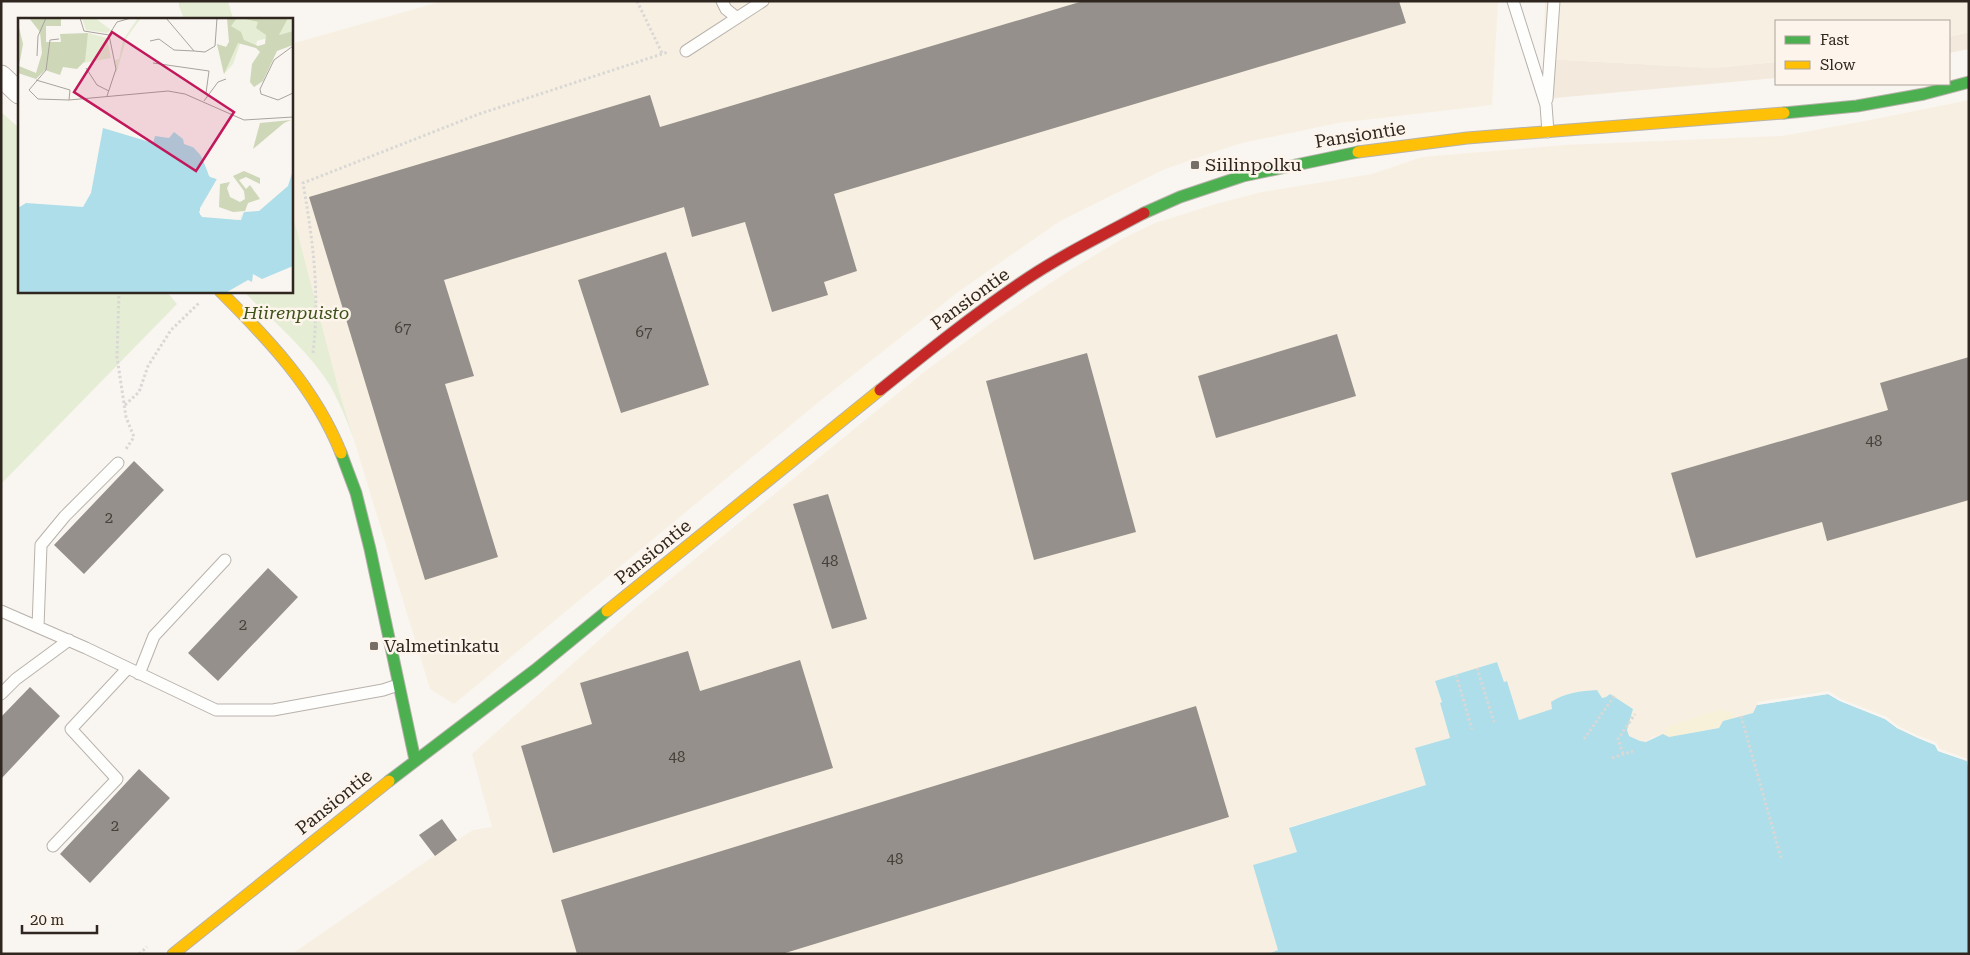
<svg xmlns="http://www.w3.org/2000/svg" width="1970" height="955" font-family="'Roboto Serif',serif">
<style>
.built{fill:#f3e9dd}
.industrial{fill:#f7f0e2}
.green{fill:#e5edd4}
.sand{fill:#f8f1d9}
.water{fill:#addee9}
.pier{fill:#f9f5f0}
.building{fill:#95908b}
.lines{fill:none;stroke-linecap:round;stroke-linejoin:round}
.lane-casing{stroke:#b8b2ac;stroke-width:13}
.street-casing{stroke:#b8b2ac;stroke-width:23}
.fast-casing{stroke:#b8b2ac;stroke-width:13}
.slow-casing{stroke:#b8b2ac;stroke-width:13}
.jam-casing{stroke:#b8b2ac;stroke-width:13}
.path{stroke:#dad8d6;stroke-width:3;stroke-dasharray:2.5 2.5;stroke-linecap:butt}
.lane{stroke:#fefefd;stroke-width:11}
.street{stroke:#fefefd;stroke-width:21}
.fast{stroke:#4caf50;stroke-width:11}
.slow{stroke:#ffc107;stroke-width:11}
.jam{stroke:#c62828;stroke-width:11}
.poi-dot{fill:#766f68;stroke:#fdf5ec;stroke-width:2}
.labels{text-anchor:middle;stroke-width:5;stroke-linejoin:round;paint-order:stroke}
.number-label{font-size:15px;fill:#48413a}
.street-label{font-size:18px;fill:#2f271f;stroke:#fdf5ec}
.poi-label{font-size:18px;fill:#2f271f;stroke:#fdf5ec;text-anchor:start}
.park-label{font-size:18px;font-style:italic;fill:#3e5118;stroke:#fdf5ec}
.inset-road{fill:none;stroke:#a8a39c;stroke-width:1}
.view{fill:#c2185b;fill-opacity:0.15;stroke:#c2185b;stroke-width:2.5}
.inset-edge{fill:none;stroke:#2f271f;stroke-width:2.5}
</style>
<rect width="100%" height="100%" fill="#f9f5f0"/>
<path class="built" d="M 1969,32 L 1969,49 L 1949,53 L 1949,37 Z
M 1545,59 L 1713,68 L 1776,62 L 1776,78 L 1554,98 Z"/>
<path class="industrial" d="M 443,1 L 1498,1 L 1492,105 L 1338,123 L 1238,144 L 1165,169 L 1060,221 L 958,292 L 820,401 L 454,704 L 430,689 L 427,679 L 339,391 L 291,208 L 291,44 Z
M 1545,1 L 1969,1 L 1969,32 L 1949,37 L 1949,21 L 1776,21 L 1776,62 L 1713,68 L 1545,59 L 1543,48 Z
M 1969,100 L 1969,772 L 1753,713 L 1653,737 L 1646,742 L 1640,741 L 1629,736 L 1627,730 L 1633,709 L 1610,694 L 1606,697 L 1602,698 L 1599,695 L 1519,720 L 1507,682 L 1504,682 L 1497,662 L 1435,681 L 1442,702 L 1440,704 L 1450,738 L 1426,785 L 1290,827 L 1297,852 L 1278,951 L 1268,954 L 292,954 L 457,840 L 473,830 L 492,827 L 472,754 L 636,607 L 924,372 L 991,323 L 1067,272 L 1122,239 L 1155,223 L 1219,203 L 1262,192 L 1372,174 L 1422,157 L 1564,145 L 1782,136 L 1865,121 Z"/>
<path class="green" d="M 179,1 L 228,1 L 233,19 L 184,19 L 179,6 Z
M 1,112 L 19,128 L 19,291 L 166,291 L 177,304 L 1,484 Z
M 291,208 L 339,391 L 354,440 C 348,422 340,404 331,387 C 309,351 273,321 243,291 L 291,291 Z"/>
<path class="sand" d="M 1719,710 L 1732,712 L 1735,718 L 1723,721 L 1719,728 L 1669,737 L 1663,734 L 1667,727 Z"/>
<path class="water" d="M 1497,662 L 1504,682 L 1507,681 L 1519,720 L 1552,709 L 1551,702 C 1564,693 1581,691 1597,690 L 1602,698 L 1606,697 L 1610,694 L 1633,709 L 1627,730 L 1629,736 L 1640,741 L 1646,742 L 1663,734 L 1669,737 L 1719,728 L 1723,721 L 1753,713 L 1757,705 L 1828,694 L 1840,701 L 1885,719 L 1897,728 L 1918,738 L 1935,745 L 1938,751 L 1967,761 L 1969,772 L 1969,954 L 1268,954 L 1278,950 L 1253,865 L 1297,852 L 1289,828 L 1426,785 L 1415,748 L 1450,738 L 1440,703 L 1442,702 L 1435,681 Z"/>
<path class="pier" d="M 1829,691 L 1841,699 L 1887,717 L 1898,726 L 1919,736 L 1936,742 L 1940,749 L 1968,759 L 1969,772 L 1967,761 L 1938,751 L 1935,745 L 1918,738 L 1897,728 L 1885,719 L 1840,701 L 1828,694 L 1757,705 L 1758,702 Z"/>
<path class="building" d="M 1083,1 L 1399,1 L 1406,23 L 834,194 L 857,271 L 824,282 L 828,295 L 772,312 L 745,222 L 692,237 L 684,207 L 444,280 L 474,376 L 445,384 L 498,557 L 425,580 L 309,197 L 650,95 L 660,127 Z
M 666,252 L 709,385 L 621,413 L 578,280 Z
M 1337,334 L 1356,396 L 1216,438 L 1198,376 Z
M 1087,353 L 1136,532 L 1034,560 L 986,381 Z
M 1969,357 L 1969,500 L 1827,541 L 1822,522 L 1696,558 L 1671,473 L 1888,410 L 1880,383 Z
M 134,461 L 164,490 L 84,574 L 54,545 Z
M 828,494 L 867,619 L 832,629 L 793,504 Z
M 268,568 L 298,597 L 218,681 L 188,653 Z
M 688,651 L 700,691 L 800,660 L 833,768 L 553,853 L 521,746 L 592,724 L 580,683 Z
M 30,687 L 60,716 L 1,779 L 1,717 Z
M 1196,706 L 1229,817 L 782,954 L 577,954 L 561,900 Z
M 139,769 L 170,798 L 90,883 L 60,854 Z
M 442,819 L 457,840 L 435,856 L 419,835 Z"/>
<g class="lines">
<g class="lane-casing">
<path id="lane" d="M 722,1 L 726,9 L 737,18
M 1513,1 L 1546,105 L 1548,132
M 686,51 L 763,1
M 1547,99 L 1554,1
M 1,611 L 86,648 L 216,710 L 273,710 L 383,690 L 398,685
M 38,627 L 41,545 L 65,516 L 118,463
M 139,674 L 154,636 L 225,560
M 1,694 L 16,679 L 69,640
M 53,846 L 117,779 L 71,729 L 128,668"/>
</g>
<g class="street-casing">
<path id="street" d="M 1,76 L 19,93"/>
</g>
<g class="fast-casing">
<path id="fast" d="M 1784,113 L 1857,106 L 1924,94 L 1969,82
M 1144,213 L 1180,197 L 1243,176 L 1358,152
M 341,453 L 356,493 L 370,549 L 415,760
M 389,781 L 535,670 L 607,611"/>
</g>
<g class="slow-casing">
<path id="slow" d="M 1358,152 L 1467,138 L 1784,113
M 220,291 C 269,340 315,388 341,453
M 607,611 L 880,390
M 173,954 L 389,781"/>
</g>
<g class="jam-casing">
<path id="jam" d="M 880,390 C 926,353 972,316 1022,282 C 1060,256 1103,235 1144,213"/>
</g>
<path class="path" d="M 637,1 L 662,53
M 119,291 L 117,357 L 126,417 L 134,437 L 126,449
M 313,353 C 320,293 313,241 303,183 L 479,114 L 668,52
M 125,405 L 139,392 L 148,366 L 171,330 L 199,303
M 1477,668 L 1494,722
M 1456,675 L 1472,729
M 1741,716 L 1781,858
M 1584,739 L 1615,695
M 1623,754 L 1618,739 L 1635,714
M 1612,758 L 1633,751
M 139,954 L 147,947"/>
<use href="#lane" class="lane"/>
<use href="#street" class="street"/>
<use href="#fast" class="fast"/>
<use href="#slow" class="slow"/>
<use href="#jam" class="jam"/>
</g>
<g class="poi-dot">
<rect x="1190" y="160" width="10" height="10" rx="2.5"/>
<rect x="369" y="641" width="10" height="10" rx="2.5"/>
</g>
<g class="labels">
<g class="number-label">
<text x="403" y="333">67</text>
<text x="644" y="337">67</text>
<text x="1874" y="446">48</text>
<text x="109" y="523">2</text>
<text x="830" y="566">48</text>
<text x="243" y="630">2</text>
<text x="677" y="762">48</text>
<text x="115" y="831">2</text>
<text x="895" y="864">48</text>
</g>
<g class="street-label">
<text transform="translate(1360 135) rotate(-9)" y="6">Pansiontie</text>
<text transform="translate(970 299) rotate(-36)" y="6">Pansiontie</text>
<text transform="translate(653 552) rotate(-39)" y="6">Pansiontie</text>
<text transform="translate(334 802) rotate(-39)" y="6">Pansiontie</text>
</g>
<g class="poi-label">
<text x="1205" y="171">Siilinpolku</text>
<text x="384" y="652">Valmetinkatu</text>
</g>
<g class="park-label">
<text x="296" y="319">Hiirenpuisto</text>
</g>
</g>
<g transform="translate(18 18)">
<rect width="275" height="275" fill="#f9f5f0"/>
<path d="M 64,0 L 77,0 L 93,12 L 89,15 L 68,12 ZM 120,0 L 123,0 L 109,19 L 98,56 L 97,42 L 101,41 L 105,22 ZM 211,0 L 275,0 L 275,13 L 239,23 L 238,28 L 222,26 L 215,46 L 206,56 L 199,26 L 208,29 L 211,24 ZM 70,15 L 89,20 L 93,40 L 65,45 Z" fill="#e5edd4"/>
<path d="M 11,0 L 60,0 L 43,1 L 43,8 L 28,8 L 28,24 L 43,24 L 42,16 L 70,15 L 67,43 L 59,51 L 45,49 L 42,57 L 27,52 L 18,61 L 0,55 L 0,5 L 5,26 L 1,48 L 18,55 L 24,35 L 22,14 ZM 209,0 L 219,0 L 213,8 L 223,14 L 226,22 L 240,28 L 247,26 L 248,17 L 238,10 L 240,4 L 223,0 L 270,0 L 261,17 L 275,13 L 275,27 L 259,33 L 245,63 L 236,69 L 232,64 L 234,46 L 242,34 L 238,30 L 220,25 L 206,56 L 199,26 L 208,29 L 211,24 ZM 273,102 L 266,105 L 235,131 L 242,105 ZM 226,153 L 242,160 L 242,166 L 228,159 L 221,162 L 228,171 L 232,167 L 242,181 L 230,185 L 227,193 L 215,194 L 201,189 L 202,166 L 212,164 L 209,170 L 212,179 L 222,184 L 227,181 L 226,173 L 215,158 Z" fill="#ced7b8"/>
<path d="M 85,110 L 135,125 L 137,118 L 151,120 L 156,114 L 165,121 L 166,126 L 180,131 L 192,159 L 199,161 L 181,194 L 184,199 L 221,202 L 226,194 L 241,193 L 270,168 L 275,152 L 275,248 L 244,261 L 235,256 L 234,264 L 230,262 L 209,274 L 218,275 L 0,275 L 0,190 L 8,185 L 65,189 L 73,175 Z" fill="#addee9"/>
<path d="M 175,129 L 180,130 L 188,140 L 192,158 L 199,159 L 200,162 L 184,189 L 183,197 L 221,202 L 226,194 L 223,202 L 182,197 L 182,190 L 199,161 L 191,158 L 185,140 Z" fill="#f9f5f0"/>
<path class="inset-road" d="M 62,0 L 66,13 L 91,17M 148,0 L 176,33 L 187,34 L 197,28 L 199,0M 41,21 L 32,22 L 28,52 L 11,72 L 20,81 L 51,82 L 150,73 L 167,76 L 226,102 L 275,99M 132,23 L 141,21 L 156,32 L 176,33M 275,28 L 256,42 L 242,71 L 243,76 L 260,82 L 275,75M 19,38 L 20,18 L 28,0M 135,45 L 191,53 L 188,75M 68,50 L 79,67 L 91,73M 18,62 L 52,72 L 51,82M 89,78 L 98,51 L 91,17 L 99,4 L 113,0M 186,83 L 200,64 L 208,61"/>
<path class="view" d="M 94,14 L 216,94 L 178,153 L 56,74 Z"/>
<rect width="275" height="275" class="inset-edge"/>
</g>
<rect width="1970" height="955" fill="none" stroke="#2f271f" stroke-width="5"/>
<rect x="1775" y="20" width="175" height="65" fill="#fdf5ec" stroke="#aba39a"/>
<rect x="1785" y="36" width="25" height="8" fill="#4caf50" stroke="#aba39a"/>
<text x="1820" y="45" font-size="15" fill="#2f271f">Fast</text>
<rect x="1785" y="61" width="25" height="8" fill="#ffc107" stroke="#aba39a"/>
<text x="1820" y="70" font-size="15" fill="#2f271f">Slow</text>
<path d="M22 925v8h75v-8" fill="none" stroke="#2f271f" stroke-width="2.5"/>
<text x="30" y="925" font-size="15" fill="#2f271f" stroke="#fdf5ec" stroke-width="4" paint-order="stroke">20 m</text>
</svg>
